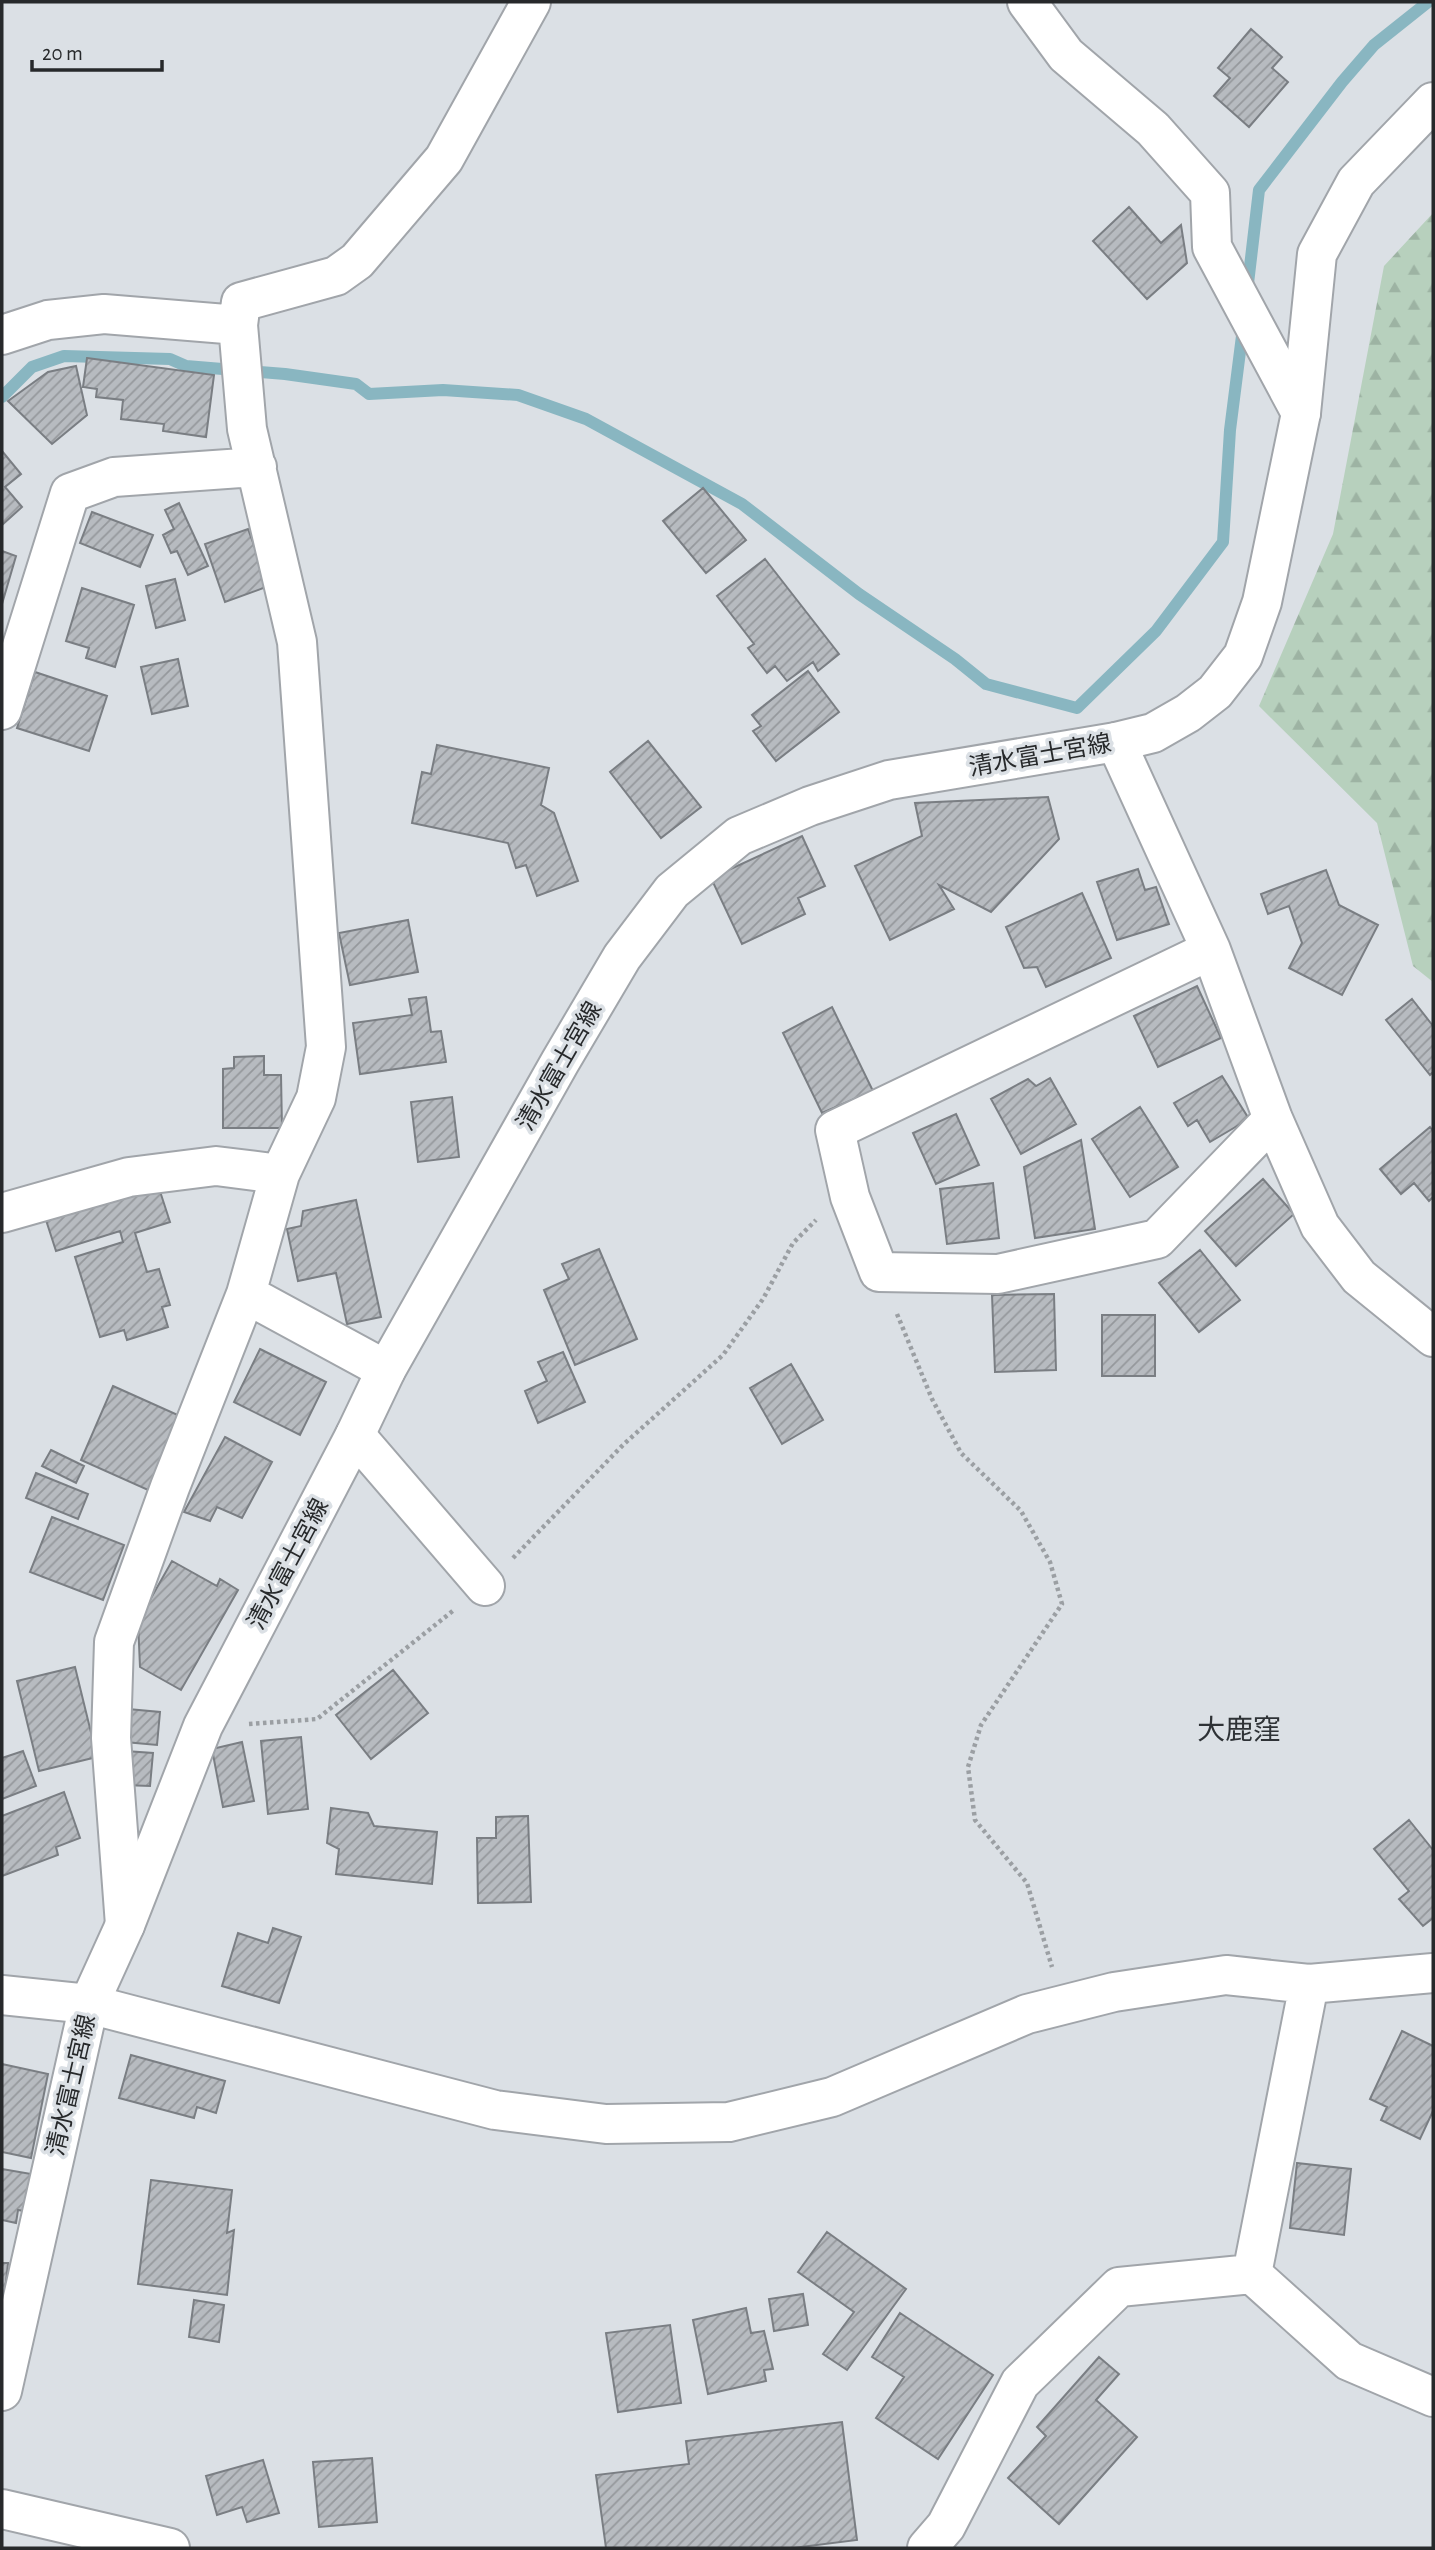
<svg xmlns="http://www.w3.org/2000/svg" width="1435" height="2550" font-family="'Alegreya Sans','Noto Sans JP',sans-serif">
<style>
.forest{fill:url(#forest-firs)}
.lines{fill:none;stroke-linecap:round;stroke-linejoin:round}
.stream{stroke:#89b6c1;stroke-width:12}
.building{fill:url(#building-hatch);stroke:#7a7e83;stroke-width:2}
.minor-casing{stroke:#a1a5aa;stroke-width:42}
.major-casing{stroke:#a1a5aa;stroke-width:42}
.path{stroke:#9b9fa3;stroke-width:4.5;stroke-dasharray:3.5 3.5;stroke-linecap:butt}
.minor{stroke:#fff;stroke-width:38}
.major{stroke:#fff;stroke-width:38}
.labels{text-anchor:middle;stroke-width:7;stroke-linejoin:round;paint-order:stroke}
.street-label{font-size:24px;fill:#27292b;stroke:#dbe0e5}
.quarter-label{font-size:28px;fill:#2e3236;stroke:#dbe0e5}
</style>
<defs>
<pattern id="forest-firs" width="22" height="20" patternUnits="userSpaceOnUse" patternTransform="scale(1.75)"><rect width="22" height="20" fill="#b7d0bd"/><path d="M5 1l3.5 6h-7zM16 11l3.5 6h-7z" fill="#9db3a3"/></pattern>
<pattern id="building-hatch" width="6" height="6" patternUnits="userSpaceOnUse" patternTransform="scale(1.75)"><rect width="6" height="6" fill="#b7bbc0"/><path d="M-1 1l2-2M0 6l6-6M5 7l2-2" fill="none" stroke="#95989c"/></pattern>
</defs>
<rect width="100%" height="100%" fill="#dbe0e5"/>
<path class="forest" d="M 1433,213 L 1433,982 L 1413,966 L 1377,823 L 1259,706 L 1333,534 L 1384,266 Z"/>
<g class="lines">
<path class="stream" d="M 1247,292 L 1259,190 L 1342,82 L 1374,45 L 1428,2
M 2,397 L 32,367 L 64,356 L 170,359 L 186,366 L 285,374 L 356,384 L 369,394 L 443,390 L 518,395 L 586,419 L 742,504 L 859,594 L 955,659 L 986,684 L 1077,708 L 1156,631 L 1223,542 L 1230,430 L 1243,328"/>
</g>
<path class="building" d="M 1251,29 L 1282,57 L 1272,68 L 1288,82 L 1249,127 L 1214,96 L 1230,78 L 1218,68 Z
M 1129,207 L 1161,243 L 1181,225 L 1187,263 L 1147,299 L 1093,241 Z
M 87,358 L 214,375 L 206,437 L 163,431 L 164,424 L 121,419 L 123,400 L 96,397 L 97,389 L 83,387 Z
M 76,366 L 87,415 L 52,444 L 8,401 L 48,372 Z
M 2,451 L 21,474 L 5,487 L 22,507 L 2,525 Z
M 703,488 L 746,540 L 706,573 L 663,521 Z
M 179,503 L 208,566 L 188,575 L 177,551 L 171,553 L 163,535 L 174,529 L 165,510 Z
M 92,512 L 153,535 L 140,567 L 80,543 Z
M 248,529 L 269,586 L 225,602 L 205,544 Z
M 2,551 L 16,556 L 2,604 Z
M 765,559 L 839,654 L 818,671 L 813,662 L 787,681 L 775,666 L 767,673 L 748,648 L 754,644 L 717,596 Z
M 175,579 L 185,620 L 156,628 L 146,586 Z
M 82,588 L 134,605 L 115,667 L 86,658 L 89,648 L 66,641 Z
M 178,659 L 188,706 L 152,714 L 141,667 Z
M 808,671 L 839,712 L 776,761 L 753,731 L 761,726 L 752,715 Z
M 35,672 L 107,696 L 89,751 L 17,728 Z
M 648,741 L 701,807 L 661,838 L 610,772 Z
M 437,745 L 549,768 L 541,805 L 554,813 L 578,881 L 537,896 L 526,865 L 516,868 L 508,843 L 412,823 L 422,772 L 431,774 Z
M 1048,797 L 1059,839 L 991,912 L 939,885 L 954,909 L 890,940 L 855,866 L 922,836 L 915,803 Z
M 802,836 L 825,886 L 798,898 L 805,914 L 742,944 L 711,878 Z
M 1138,869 L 1145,890 L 1156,887 L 1169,924 L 1117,940 L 1097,882 Z
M 1326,870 L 1339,905 L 1378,925 L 1342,995 L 1289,968 L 1302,943 L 1289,906 L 1268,914 L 1261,894 Z
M 1082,893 L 1111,958 L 1046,987 L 1037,967 L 1024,968 L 1006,927 Z
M 408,920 L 418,972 L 350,985 L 339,933 Z
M 1197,986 L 1221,1038 L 1158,1067 L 1134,1016 Z
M 426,997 L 431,1032 L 441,1031 L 446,1062 L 360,1074 L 353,1023 L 412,1015 L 409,999 Z
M 1412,999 L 1433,1026 L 1433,1072 L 1430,1075 L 1386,1020 Z
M 832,1007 L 873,1091 L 822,1113 L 783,1033 Z
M 264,1056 L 264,1075 L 281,1075 L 282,1128 L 223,1128 L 223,1069 L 234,1068 L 234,1057 Z
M 1222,1076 L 1249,1119 L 1210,1142 L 1197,1120 L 1188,1126 L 1174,1103 Z
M 1050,1078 L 1076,1124 L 1021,1154 L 991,1099 L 1028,1079 L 1036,1086 Z
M 452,1097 L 459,1157 L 418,1162 L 411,1102 Z
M 1140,1107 L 1178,1167 L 1130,1197 L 1092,1139 Z
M 956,1114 L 979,1165 L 936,1184 L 913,1133 Z
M 1430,1127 L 1433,1131 L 1433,1197 L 1429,1201 L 1414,1183 L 1401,1194 L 1380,1169 Z
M 1081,1140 L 1095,1229 L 1035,1238 L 1024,1167 Z
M 1263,1179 L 1294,1214 L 1236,1266 L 1205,1231 Z
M 157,1182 L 170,1222 L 135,1233 L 147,1272 L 159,1269 L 170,1305 L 162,1307 L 168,1327 L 127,1340 L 124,1330 L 100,1337 L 75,1257 L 123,1242 L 120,1231 L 56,1251 L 45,1217 Z
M 993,1183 L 999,1238 L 947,1244 L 940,1189 Z
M 356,1200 L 381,1317 L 347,1324 L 336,1273 L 298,1281 L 287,1229 L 301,1226 L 303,1211 Z
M 599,1249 L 637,1339 L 575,1365 L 544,1290 L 569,1279 L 562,1264 Z
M 1200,1250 L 1240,1300 L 1199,1332 L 1159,1283 Z
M 1054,1294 L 1056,1370 L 995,1372 L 992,1295 Z
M 1102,1315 L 1155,1315 L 1155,1376 L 1102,1376 Z
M 260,1349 L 326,1382 L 300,1435 L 234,1402 Z
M 563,1352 L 585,1402 L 538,1423 L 525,1391 L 547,1381 L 538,1362 Z
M 791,1364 L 823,1420 L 782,1444 L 750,1388 Z
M 113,1386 L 180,1416 L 148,1490 L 81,1460 Z
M 225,1437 L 272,1462 L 242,1518 L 217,1507 L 210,1521 L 184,1512 Z
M 51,1450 L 84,1466 L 76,1483 L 42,1466 Z
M 36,1473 L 88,1494 L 78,1519 L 26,1498 Z
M 52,1517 L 124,1545 L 103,1600 L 30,1572 Z
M 172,1561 L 217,1586 L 220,1579 L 238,1590 L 181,1690 L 140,1667 L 138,1621 Z
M 75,1667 L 97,1757 L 39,1771 L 17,1681 Z
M 393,1670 L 428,1713 L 371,1759 L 336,1715 Z
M 128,1709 L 160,1712 L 157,1745 L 125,1742 Z
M 301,1737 L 308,1809 L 268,1814 L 261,1741 Z
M 242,1742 L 254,1801 L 223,1807 L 212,1749 Z
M 23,1751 L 36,1786 L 2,1799 L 2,1758 Z
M 125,1751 L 153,1753 L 150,1786 L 123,1785 Z
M 64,1792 L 80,1838 L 56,1847 L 58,1855 L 2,1876 L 2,1816 Z
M 331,1808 L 368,1813 L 374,1826 L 437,1832 L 432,1884 L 336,1874 L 339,1849 L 327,1843 Z
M 528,1816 L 531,1902 L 478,1903 L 477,1838 L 496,1838 L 496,1817 Z
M 1409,1820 L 1433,1850 L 1433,1918 L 1423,1926 L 1399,1899 L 1409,1891 L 1374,1849 Z
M 273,1928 L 301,1937 L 279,2003 L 222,1986 L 238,1933 L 268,1943 Z
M 1402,2031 L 1433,2046 L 1433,2111 L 1420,2139 L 1381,2120 L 1387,2107 L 1370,2099 Z
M 131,2055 L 225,2081 L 216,2113 L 197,2107 L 194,2118 L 119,2098 Z
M 2,2064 L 48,2074 L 31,2158 L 2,2152 Z
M 1297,2163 L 1351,2169 L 1344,2235 L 1290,2228 Z
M 2,2169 L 37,2175 L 30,2212 L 18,2210 L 16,2223 L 2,2220 Z
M 151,2180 L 232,2190 L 227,2233 L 234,2230 L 227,2295 L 138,2284 Z
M 827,2232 L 906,2289 L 847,2370 L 823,2354 L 854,2312 L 798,2272 Z
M 2,2263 L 8,2263 L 2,2319 Z
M 803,2294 L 808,2325 L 774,2331 L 769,2299 Z
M 194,2300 L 224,2305 L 219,2342 L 189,2337 Z
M 746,2308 L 751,2333 L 764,2331 L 773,2369 L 764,2370 L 766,2381 L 708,2394 L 693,2320 Z
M 900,2313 L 993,2375 L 938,2459 L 876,2418 L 904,2377 L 872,2357 Z
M 670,2325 L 681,2403 L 618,2412 L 606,2333 Z
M 1099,2357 L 1119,2374 L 1096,2400 L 1137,2437 L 1059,2524 L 1008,2478 L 1046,2436 L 1037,2427 Z
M 842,2422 L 857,2540 L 793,2548 L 606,2548 L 596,2475 L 689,2464 L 686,2441 Z
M 372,2458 L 377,2522 L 319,2527 L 313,2462 Z
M 263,2460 L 279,2513 L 247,2522 L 242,2507 L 217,2515 L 206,2476 Z"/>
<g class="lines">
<g class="minor-casing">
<path id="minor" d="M 1027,2 L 1066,55 L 1153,129 L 1210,193 L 1212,247 L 1301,413
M 2,335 L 48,320 L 104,314 L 238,325
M 2,710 L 70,493 L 114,477 L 257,467
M 1116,742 L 1211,950 L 1273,1119 L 1320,1226 L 1359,1277 L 1433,1337
M 1211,950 L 835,1130 L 850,1197 L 879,1272 L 998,1274 L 1157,1239 L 1273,1119
M 2,1213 L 129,1177 L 216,1166 L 280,1174
M 386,1370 L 246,1294 L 280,1174 L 316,1098 L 326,1047 L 297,642 L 247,429 L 238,325 L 241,302 L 336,276 L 357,261 L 444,159 L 531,2
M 355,1435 L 485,1586
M 125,1925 L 111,1738 L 114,1642 L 170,1487 L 246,1294
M 2,1995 L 89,2004 L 495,2110 L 606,2124 L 729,2122 L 832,2097 L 1027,2014 L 1114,1992 L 1226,1975 L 1309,1984 L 1433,1973
M 1252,2274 L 1349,2361 L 1433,2397
M 927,2548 L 946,2526 L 1020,2383 L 1119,2287 L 1252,2274 L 1309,1984"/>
</g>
<g class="major-casing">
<path id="major" d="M 2,2391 L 89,2004 L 125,1925 L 203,1726 L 355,1435 L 386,1370 L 560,1062 L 622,957 L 672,891 L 739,836 L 810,806 L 889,780 L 1116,742 L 1153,733 L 1188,713 L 1215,692 L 1243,656 L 1262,602 L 1301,413 L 1317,254 L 1356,182 L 1433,102
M 2,2509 L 170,2548"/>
</g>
<path class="path" d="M 897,1314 L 932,1399 L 961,1453 L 1021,1511 L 1050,1562 L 1062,1604 L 981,1725 L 968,1767 L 975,1820 L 1027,1883 L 1052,1967
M 513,1558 L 624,1444 L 723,1355 L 763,1299 L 793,1243 L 816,1220
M 249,1724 L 317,1719 L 454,1610"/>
<use href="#minor" class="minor"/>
<use href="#major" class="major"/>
</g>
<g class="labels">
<g class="street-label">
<text transform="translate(1040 755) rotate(-10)" y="8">清水富士宮線</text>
<text transform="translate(559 1066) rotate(-60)" y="8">清水富士宮線</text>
<text transform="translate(288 1564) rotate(-62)" y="8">清水富士宮線</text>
<text transform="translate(71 2085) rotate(-77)" y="8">清水富士宮線</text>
</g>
<g class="quarter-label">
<text x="1239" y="1739">大鹿窪</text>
</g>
</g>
<rect width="1435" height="2550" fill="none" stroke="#27292b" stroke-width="7"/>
<path d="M32 60v10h130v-10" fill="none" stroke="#27292b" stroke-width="3.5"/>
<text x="42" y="60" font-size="21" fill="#27292b" stroke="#dbe0e5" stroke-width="5" paint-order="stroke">20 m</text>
</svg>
